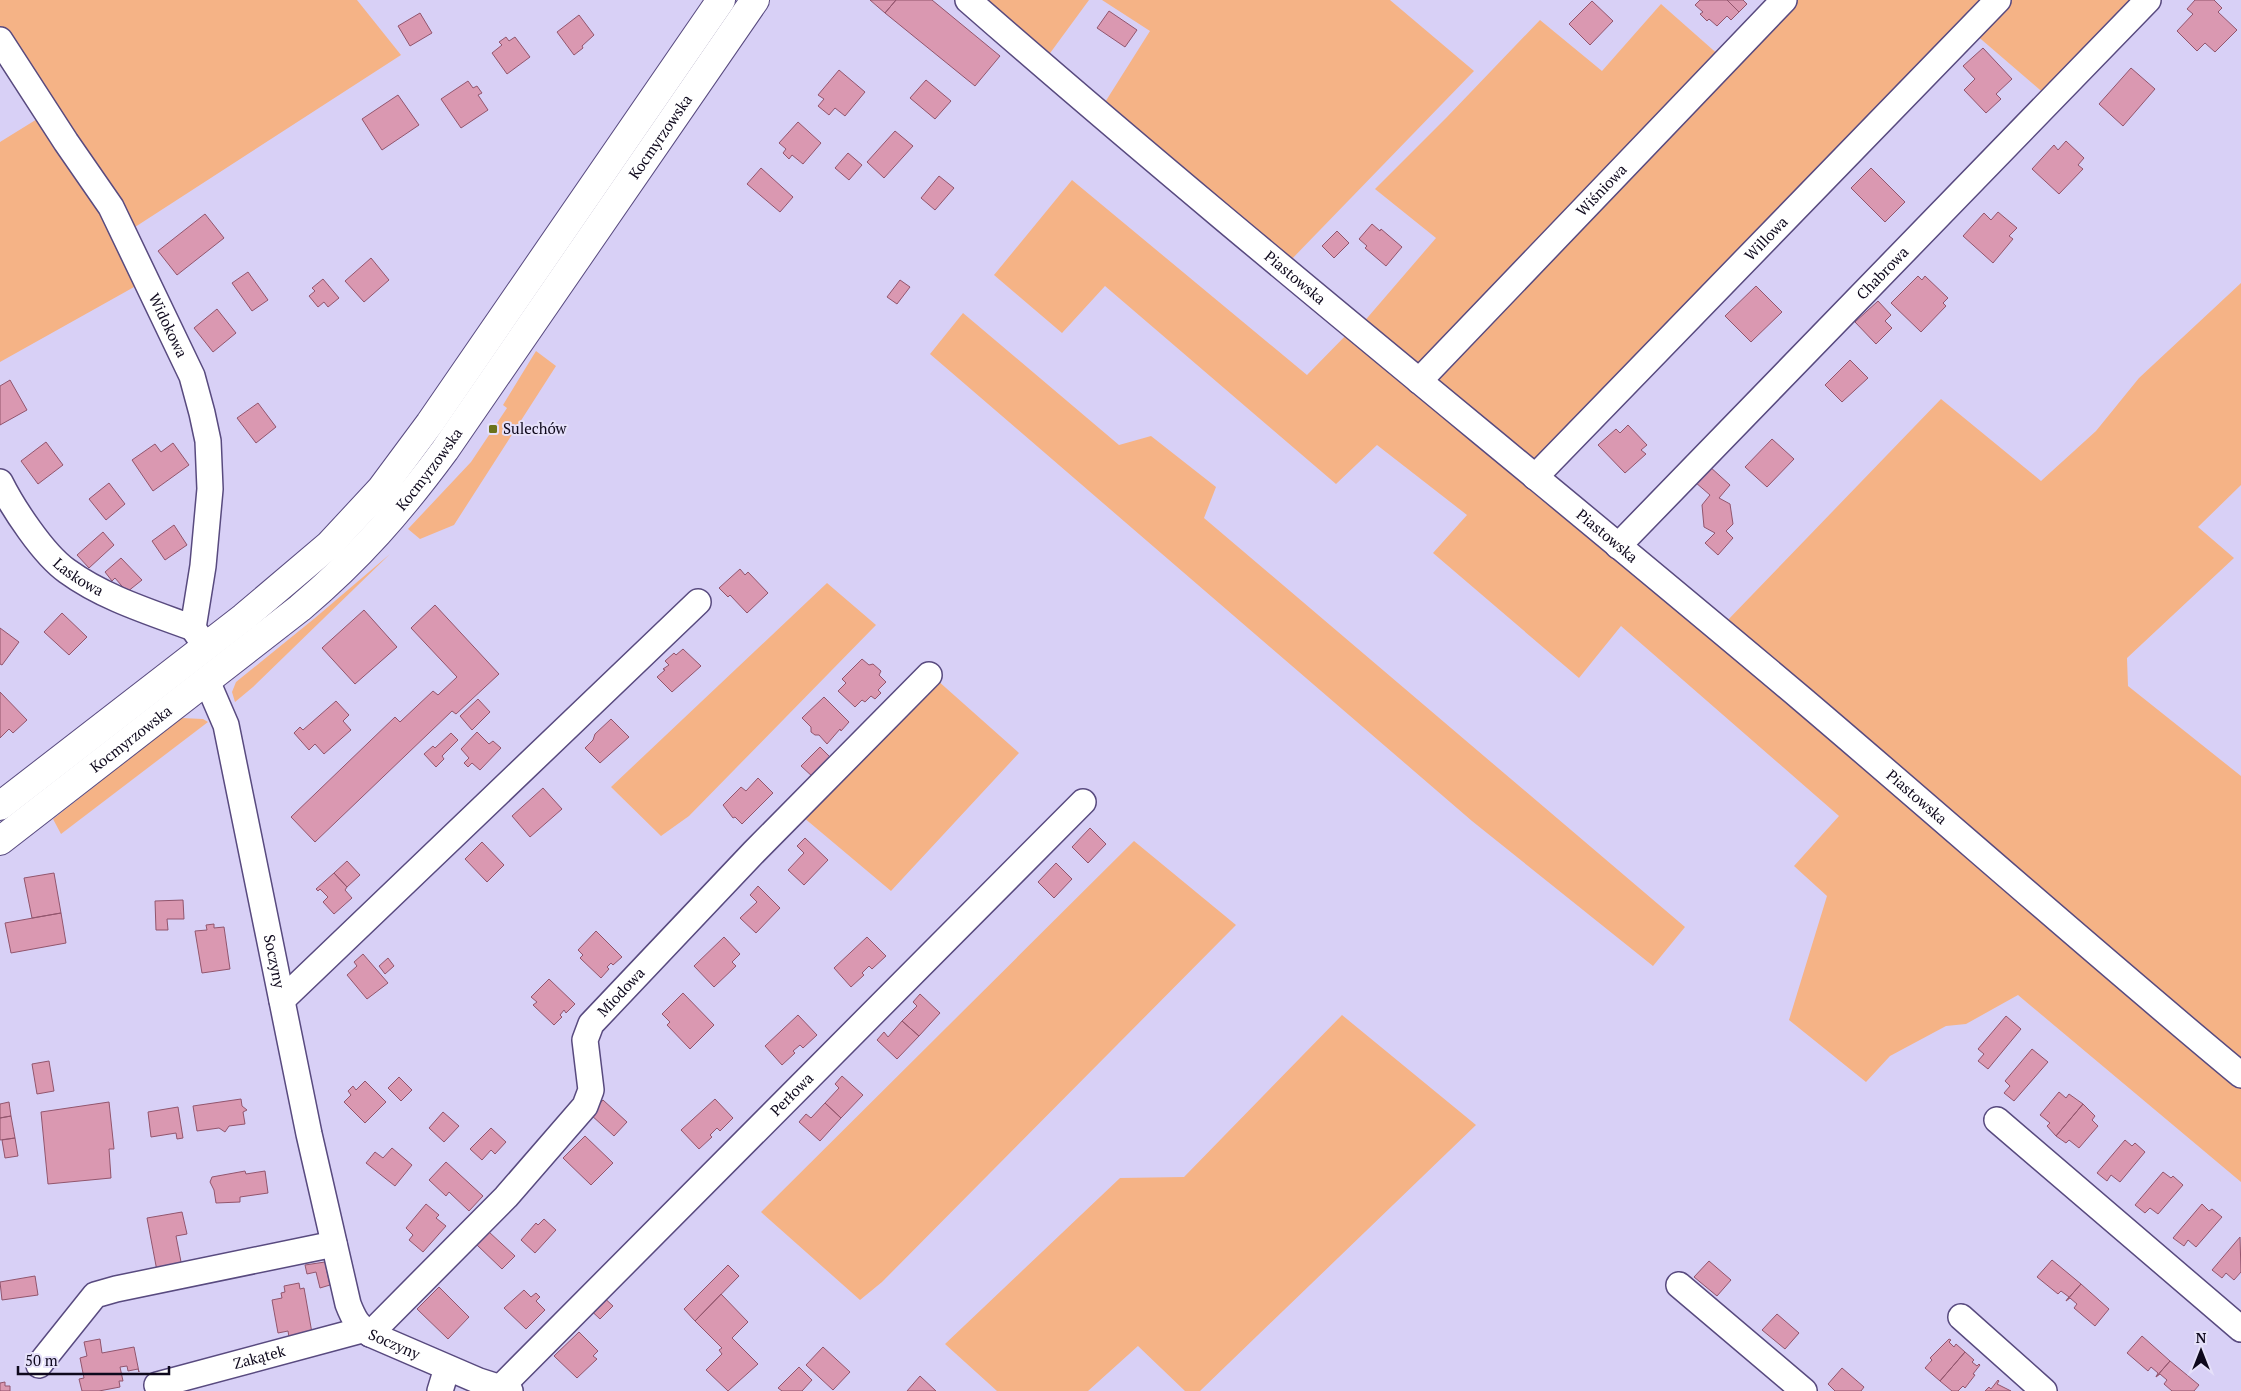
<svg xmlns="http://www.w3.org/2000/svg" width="2241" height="1391" font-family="'PT Serif',serif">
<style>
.green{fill:#f5b386}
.building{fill:#da98b1;stroke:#92556d}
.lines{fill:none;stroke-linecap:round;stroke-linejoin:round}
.minor-casing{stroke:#584a7f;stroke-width:28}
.major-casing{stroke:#584a7f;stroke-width:30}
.minor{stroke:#fff;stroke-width:25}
.major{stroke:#fff;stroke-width:28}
.poi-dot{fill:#6a721b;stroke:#e5e0f9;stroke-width:2}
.labels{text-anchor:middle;stroke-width:4;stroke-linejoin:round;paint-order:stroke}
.street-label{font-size:15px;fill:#0e081c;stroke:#e5e0f9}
.poi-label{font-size:15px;fill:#0e081c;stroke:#e5e0f9;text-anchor:start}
</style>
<rect width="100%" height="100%" fill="#d8d0f6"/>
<path class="green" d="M 0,0 L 357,0 L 401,55 L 132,229 L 0,30 Z
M 977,0 L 1089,0 L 1045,60 Z
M 1102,0 L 1390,0 L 1474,71 L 1288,263 L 1102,107 L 1150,31 Z
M 1791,0 L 1992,0 L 1536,472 L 1425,381 Z
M 2007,0 L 2140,0 L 2047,96 L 1975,34 Z
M 1661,4 L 1721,57 L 1417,372 L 1362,324 L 1436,238 L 1375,189 L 1447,117 L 1540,20 L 1602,71 Z
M 42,116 L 143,282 L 0,362 L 0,142 Z
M 1072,180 L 1307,375 L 1352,329 L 2241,1081 L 2241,1182 L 2018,995 L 1966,1024 L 1946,1026 L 1890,1056 L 1866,1082 L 1789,1020 L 1827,896 L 1794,866 L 1839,816 L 1621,626 L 1579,678 L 1433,553 L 1467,515 L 1377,445 L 1336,484 L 1105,286 L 1062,333 L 994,275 Z
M 2241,283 L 2241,485 L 2198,527 L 2234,558 L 2127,658 L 2128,686 L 2241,776 L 2241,1067 L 1724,624 L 1941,399 L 2041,481 L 2096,431 L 2139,378 Z
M 963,313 L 1119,445 L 1151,436 L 1216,487 L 1204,518 L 1685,927 L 1653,966 L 1472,821 L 930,354 Z
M 536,351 L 556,366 L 454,525 L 420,539 L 408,529 L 471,462 L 507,408 L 503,405 Z
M 390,554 L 253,687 L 235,702 L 232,692 L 236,682 L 315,618 Z
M 827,583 L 876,625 L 689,816 L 661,836 L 611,787 Z
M 937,680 L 1019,753 L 891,891 L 803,817 Z
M 181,718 L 203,719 L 208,722 L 61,834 L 53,819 Z
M 1134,841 L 1236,925 L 882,1282 L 860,1300 L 761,1212 Z
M 1342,1015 L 1476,1125 L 1200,1391 L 1185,1391 L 1138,1346 L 1088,1391 L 997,1391 L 945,1344 L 1120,1178 L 1184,1177 Z"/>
<path class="building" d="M 870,0 L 896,0 L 885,13 Z
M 896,0 L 932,0 L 1000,56 L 975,86 L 885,13 Z
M 1700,0 L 1727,0 L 1739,12 L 1731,20 L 1727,16 L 1717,26 L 1709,19 L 1707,21 L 1700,14 L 1703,12 L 1695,5 Z
M 1727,0 L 1743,0 L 1747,4 L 1739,12 Z
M 2195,0 L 2214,0 L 2222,8 L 2218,12 L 2237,30 L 2215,52 L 2205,43 L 2197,51 L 2177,31 L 2193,14 L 2187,9 Z
M 1592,1 L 1613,21 L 1590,45 L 1569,24 Z
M 1109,11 L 1137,30 L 1125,47 L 1097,28 Z
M 420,13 L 432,33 L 410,46 L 398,26 Z
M 579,15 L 594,35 L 582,46 L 583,48 L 574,55 L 557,32 Z
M 506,37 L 509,41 L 515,37 L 530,57 L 507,74 L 492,53 L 502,45 L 499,42 Z
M 1983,48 L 2012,79 L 1996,94 L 2001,99 L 1986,113 L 1964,90 L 1975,79 L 1963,66 Z
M 2131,68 L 2155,89 L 2123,126 L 2099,104 Z
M 839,70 L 865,92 L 845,116 L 835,108 L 829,115 L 818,106 L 824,99 L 818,95 Z
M 926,80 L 951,101 L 935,119 L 910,98 Z
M 468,81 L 473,88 L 477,86 L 482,93 L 478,95 L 488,110 L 461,128 L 441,99 Z
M 398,95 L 419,125 L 382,150 L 362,119 Z
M 798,122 L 821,143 L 803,164 L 792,155 L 789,159 L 783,153 L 786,149 L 779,143 Z
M 895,131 L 913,146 L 884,178 L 867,162 Z
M 2066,141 L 2084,158 L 2078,165 L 2083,169 L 2059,194 L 2032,169 L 2054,145 L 2058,150 Z
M 848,153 L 862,165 L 849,180 L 835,168 Z
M 761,168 L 793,197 L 780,212 L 747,184 Z
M 1871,168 L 1905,202 L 1885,222 L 1851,188 Z
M 939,176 L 954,188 L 935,210 L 921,198 Z
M 1998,212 L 2017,228 L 2009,236 L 2013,239 L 1993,263 L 1963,236 L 1984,213 L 1991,220 Z
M 205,214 L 224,238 L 177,275 L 158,251 Z
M 1372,224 L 1380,231 L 1381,229 L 1402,247 L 1386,266 L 1365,248 L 1367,246 L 1359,239 Z
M 1337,231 L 1349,243 L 1334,258 L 1322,246 Z
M 371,258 L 389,280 L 364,302 L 345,281 Z
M 248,272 L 268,300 L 252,311 L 232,283 Z
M 1918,276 L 1922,280 L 1925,276 L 1948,298 L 1943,303 L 1946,306 L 1921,332 L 1891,303 Z
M 323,279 L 339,298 L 328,307 L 324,302 L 318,307 L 309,296 L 315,291 L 312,288 Z
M 900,280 L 910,287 L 897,304 L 887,297 Z
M 1756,286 L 1782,312 L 1751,342 L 1725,316 Z
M 1878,301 L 1891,315 L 1885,321 L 1892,328 L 1876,344 L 1855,322 Z
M 217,309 L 236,333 L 213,352 L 194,328 Z
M 1850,360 L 1868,378 L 1842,402 L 1825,385 Z
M 10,380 L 27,410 L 0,425 L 0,386 Z
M 258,403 L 276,427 L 256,443 L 237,418 Z
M 1628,425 L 1647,445 L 1641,450 L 1646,454 L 1625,473 L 1598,445 L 1616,429 L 1620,433 Z
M 1772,439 L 1794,459 L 1767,487 L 1745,467 Z
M 46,442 L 63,465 L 38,484 L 21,461 Z
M 173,443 L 189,465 L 153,491 L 132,460 L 155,444 L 161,452 Z
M 1709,466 L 1730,485 L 1719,498 L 1730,504 L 1733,524 L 1726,531 L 1733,538 L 1718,555 L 1705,543 L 1715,533 L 1704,527 L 1702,505 L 1710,495 L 1695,482 Z
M 109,483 L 125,504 L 106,520 L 89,499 Z
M 174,525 L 187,545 L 165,560 L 152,541 Z
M 103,532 L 114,545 L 89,568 L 77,555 Z
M 121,558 L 142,580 L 127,592 L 115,578 L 112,581 L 105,572 Z
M 740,569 L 745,575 L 748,572 L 768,593 L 747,613 L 730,595 L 728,597 L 719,588 Z
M 435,605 L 499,674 L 456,714 L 452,711 L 315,842 L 291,817 L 395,717 L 400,722 L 433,691 L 438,695 L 457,677 L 411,628 Z
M 364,610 L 397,647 L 355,684 L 322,648 Z
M 62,613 L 87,637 L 69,655 L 44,632 Z
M 0,628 L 19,642 L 2,665 L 0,664 Z
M 683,649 L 701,666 L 672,692 L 657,677 L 665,670 L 663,669 L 669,665 L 665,661 L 674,653 L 676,655 Z
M 862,659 L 869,665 L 873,664 L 881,671 L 879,675 L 886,682 L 878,690 L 881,693 L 875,699 L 871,696 L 865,702 L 862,700 L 855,707 L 838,691 L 846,683 L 842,679 Z
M 0,692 L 27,720 L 13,733 L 9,729 L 0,738 Z
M 824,697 L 849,722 L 841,731 L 840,729 L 827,744 L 819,735 L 815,735 L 811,732 L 811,727 L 802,718 Z
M 478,699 L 490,712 L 472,730 L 460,716 Z
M 336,701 L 349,715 L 343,721 L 351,730 L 324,754 L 315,744 L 309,750 L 294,733 L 300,727 L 303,730 Z
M 611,719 L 629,737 L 600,763 L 585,748 L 593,740 L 595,734 Z
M 477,732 L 489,744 L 493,741 L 501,748 L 480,770 L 472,763 L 468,767 L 464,763 L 469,758 L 461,749 Z
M 451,733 L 458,740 L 442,756 L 444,759 L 436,767 L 424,754 L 433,746 L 435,748 Z
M 820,747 L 833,760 L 814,778 L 801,766 Z
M 758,778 L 773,793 L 742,824 L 735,817 L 733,818 L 723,805 L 741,787 L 746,791 Z
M 543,788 L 562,809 L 530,837 L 512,816 Z
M 1090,828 L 1106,844 L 1088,863 L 1072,847 Z
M 805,838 L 828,860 L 804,885 L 788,870 L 804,853 L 797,846 Z
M 482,842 L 504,865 L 487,882 L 465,859 Z
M 347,861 L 360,875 L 347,887 L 334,873 Z
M 1056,863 L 1072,879 L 1054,898 L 1038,882 Z
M 54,873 L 61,913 L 32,918 L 24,878 Z
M 334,873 L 347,887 L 345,890 L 352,898 L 334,914 L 323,902 L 328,897 L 320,889 L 318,891 L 316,889 Z
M 758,886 L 780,908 L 756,933 L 740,918 L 757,902 L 750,895 Z
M 183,900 L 184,919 L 167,919 L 168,930 L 156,930 L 155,901 Z
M 61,913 L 66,943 L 11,953 L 5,923 Z
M 214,924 L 214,928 L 224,927 L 230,969 L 202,973 L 195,931 L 207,930 L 206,925 Z
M 596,931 L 622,957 L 613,965 L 611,963 L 607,967 L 609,969 L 601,978 L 580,958 L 583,955 L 578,950 Z
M 724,937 L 740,954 L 732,962 L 736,966 L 714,987 L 694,966 Z
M 867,937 L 886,956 L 872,969 L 869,966 L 862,973 L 864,975 L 851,987 L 834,968 Z
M 363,954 L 388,983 L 367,999 L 347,975 L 357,966 L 354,962 Z
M 388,958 L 394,966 L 385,974 L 379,966 Z
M 549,979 L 575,1004 L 566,1013 L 564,1010 L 560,1015 L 562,1017 L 554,1025 L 533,1005 L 537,1002 L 531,997 Z
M 683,993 L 714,1025 L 690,1049 L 667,1025 L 670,1022 L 662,1014 Z
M 920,994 L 940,1013 L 919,1036 L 902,1021 L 917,1006 L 913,1002 Z
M 798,1015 L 817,1035 L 803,1048 L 800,1045 L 793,1051 L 795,1053 L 782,1065 L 765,1046 Z
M 2006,1016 L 2021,1029 L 1988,1069 L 1978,1061 L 1984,1054 L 1978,1049 Z
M 902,1021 L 919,1036 L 897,1059 L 877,1040 L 884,1032 L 888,1037 Z
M 2032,1049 L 2048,1062 L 2014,1101 L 2004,1093 L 2010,1086 L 2005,1081 Z
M 49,1061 L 54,1091 L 37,1094 L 32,1064 Z
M 842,1076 L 863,1095 L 841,1118 L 825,1103 L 839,1088 L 835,1084 Z
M 399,1077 L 412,1090 L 401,1101 L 388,1088 Z
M 365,1081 L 386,1102 L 365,1123 L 344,1102 L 351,1095 L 348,1091 L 353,1086 L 356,1090 Z
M 2059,1092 L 2066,1098 L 2069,1094 L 2083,1104 L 2056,1136 L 2047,1126 L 2050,1123 L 2040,1115 Z
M 241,1099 L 242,1106 L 247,1110 L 243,1112 L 245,1124 L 229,1126 L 225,1132 L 219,1128 L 197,1131 L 193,1106 Z
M 715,1099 L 733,1118 L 720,1131 L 717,1128 L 710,1135 L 712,1137 L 699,1149 L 681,1130 Z
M 603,1100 L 627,1122 L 614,1136 L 590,1114 Z
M 9,1102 L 11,1116 L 0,1118 L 0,1104 Z
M 109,1102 L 114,1149 L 109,1149 L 111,1178 L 48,1184 L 41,1112 Z
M 825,1103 L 841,1118 L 820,1141 L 799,1122 L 806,1114 L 811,1118 Z
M 2083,1104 L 2095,1116 L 2092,1120 L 2098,1126 L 2079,1148 L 2069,1140 L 2066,1143 L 2056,1136 Z
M 178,1107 L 183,1138 L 177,1139 L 176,1133 L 151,1137 L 148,1112 Z
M 443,1112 L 459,1126 L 444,1142 L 429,1128 Z
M 11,1116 L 15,1138 L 0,1140 L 0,1118 Z
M 491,1128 L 506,1142 L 495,1154 L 491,1150 L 482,1160 L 470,1149 Z
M 585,1136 L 613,1163 L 591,1185 L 563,1158 Z
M 15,1138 L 18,1156 L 5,1158 L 2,1140 Z
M 2125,1140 L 2132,1146 L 2135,1143 L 2145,1152 L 2120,1182 L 2111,1175 L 2107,1181 L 2097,1173 Z
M 392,1148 L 412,1165 L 395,1186 L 366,1163 L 375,1152 L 383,1158 Z
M 446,1162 L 483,1196 L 469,1211 L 449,1192 L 446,1196 L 429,1180 Z
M 245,1171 L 246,1174 L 265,1171 L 268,1193 L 240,1197 L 240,1202 L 216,1203 L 214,1190 L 210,1182 L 212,1177 Z
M 2163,1172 L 2171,1178 L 2173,1176 L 2183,1185 L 2158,1214 L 2150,1208 L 2145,1213 L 2135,1205 Z
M 426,1204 L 439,1215 L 436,1218 L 446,1226 L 423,1252 L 409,1240 L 413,1235 L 406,1228 Z
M 2202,1204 L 2209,1211 L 2212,1209 L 2222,1217 L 2196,1247 L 2188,1240 L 2184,1246 L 2173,1238 Z
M 182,1212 L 187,1234 L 176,1236 L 182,1267 L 157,1271 L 147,1218 Z
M 544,1219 L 556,1230 L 535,1253 L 521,1240 L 536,1223 L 538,1225 Z
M 489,1232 L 515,1256 L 502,1269 L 477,1245 Z
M 2240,1237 L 2241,1272 L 2234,1280 L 2226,1273 L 2222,1278 L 2212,1270 Z
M 2052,1260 L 2081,1284 L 2066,1301 L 2069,1297 L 2061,1291 L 2058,1294 L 2037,1277 Z
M 1709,1261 L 1731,1280 L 1717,1296 L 1694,1277 Z
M 325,1262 L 330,1285 L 320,1288 L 316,1272 L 307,1274 L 305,1265 Z
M 728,1265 L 739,1276 L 695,1321 L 684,1309 Z
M 35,1276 L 38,1295 L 2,1300 L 0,1282 Z
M 299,1283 L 300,1289 L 304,1288 L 312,1333 L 289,1337 L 288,1331 L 278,1333 L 272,1300 L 282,1298 L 281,1293 L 285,1292 L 284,1286 Z
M 2081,1284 L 2109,1309 L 2095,1326 L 2074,1308 L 2077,1304 L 2070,1298 L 2066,1301 Z
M 439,1287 L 469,1317 L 448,1339 L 417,1309 Z
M 524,1290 L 531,1297 L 536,1293 L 540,1297 L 536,1301 L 545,1310 L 526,1329 L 504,1308 Z
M 599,1293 L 613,1306 L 600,1319 L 584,1304 Z
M 721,1294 L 748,1322 L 732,1338 L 758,1364 L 728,1391 L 706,1370 L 722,1354 L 719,1350 L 722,1348 L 695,1321 Z
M 1777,1314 L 1799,1333 L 1785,1349 L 1762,1330 Z
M 579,1332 L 598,1351 L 593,1356 L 597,1359 L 577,1378 L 554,1356 Z
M 2142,1336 L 2170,1361 L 2156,1377 L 2158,1373 L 2151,1367 L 2148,1371 L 2127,1353 Z
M 100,1339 L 102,1353 L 134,1347 L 139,1372 L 138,1369 L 128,1371 L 127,1366 L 120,1367 L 123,1381 L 119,1381 L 120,1387 L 99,1391 L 82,1391 L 79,1379 L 84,1378 L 80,1358 L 87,1356 L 84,1342 Z
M 1949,1339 L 1951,1340 L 1949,1342 L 1954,1347 L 1956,1344 L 1965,1352 L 1940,1381 L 1925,1368 L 1932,1360 L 1930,1358 Z
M 823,1347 L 850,1372 L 833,1390 L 806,1365 Z
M 1965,1352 L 1974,1360 L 1972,1362 L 1977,1366 L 1979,1364 L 1980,1365 L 1973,1374 L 1975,1375 L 1965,1388 L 1963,1386 L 1958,1391 L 1952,1391 L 1940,1381 Z
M 2170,1361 L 2199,1385 L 2194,1391 L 2172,1391 L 2164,1384 L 2167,1380 L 2160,1374 L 2156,1377 Z
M 799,1367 L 812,1380 L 802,1391 L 782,1391 L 778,1388 Z
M 1842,1368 L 1864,1387 L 1861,1391 L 1835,1391 L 1828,1384 Z
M 920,1376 L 936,1391 L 907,1391 Z
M 1998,1380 L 1999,1381 L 1997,1384 L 2011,1391 L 1985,1391 L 1989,1387 L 1991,1389 Z
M 5,1382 L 5,1386 L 10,1386 L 10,1391 L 0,1391 L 0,1383 Z"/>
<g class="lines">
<g class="minor-casing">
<g id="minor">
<path id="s1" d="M 968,0 C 1241,239 1525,465 1802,699 C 1949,824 2093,952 2241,1075"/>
<path id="s2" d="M 0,40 L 66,142 L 111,207 L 192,376 L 202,413 L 208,441 L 210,489 L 203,566 L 193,628 L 206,647"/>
<path id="s3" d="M 1419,381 L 1784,0"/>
<path id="s4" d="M 1535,477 L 1998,0"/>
<path id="s5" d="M 0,482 C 13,508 43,554 67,571 C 104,598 150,612 193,628"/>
<path id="s6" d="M 1618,546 L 2148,0"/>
<path id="s7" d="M 207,681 L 226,725 L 309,1134 L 348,1304 C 353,1317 358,1327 370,1334 L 479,1381 L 510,1391"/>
<path d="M 282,1000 L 698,602"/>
<path d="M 1997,1120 L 2241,1329"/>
<path d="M 1679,1285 L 1804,1391"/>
<path d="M 1961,1317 L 2044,1391"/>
<path id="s8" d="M 370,1334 L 506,1197 L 585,1106 L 591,1090 L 585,1040 L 591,1024 L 754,852 L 929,675"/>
<path d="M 39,1365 L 95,1295 L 116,1289 L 334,1244"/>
<path id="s9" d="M 157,1385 L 362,1330"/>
<path id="s10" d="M 500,1388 L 1083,802"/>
<path d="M 440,1391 L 447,1368"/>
</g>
</g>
<g class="major-casing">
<g id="major">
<path d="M 0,806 L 244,617 L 329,545 L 381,489 L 430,423 L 721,0"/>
<path id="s11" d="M 0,841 L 300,608 C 359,558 400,511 445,450 L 755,0"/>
</g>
</g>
<use href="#minor" class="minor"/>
<use href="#major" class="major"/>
</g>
<rect class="poi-dot" x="488" y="424" width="10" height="10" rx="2.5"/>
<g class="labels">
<g class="street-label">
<text dy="5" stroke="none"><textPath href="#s11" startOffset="975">Kocmyrzowska</textPath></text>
<text dy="5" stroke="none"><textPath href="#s3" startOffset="264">Wiśniowa</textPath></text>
<text dy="5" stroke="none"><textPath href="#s4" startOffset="332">Willowa</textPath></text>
<text dy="5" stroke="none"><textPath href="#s6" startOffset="380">Chabrowa</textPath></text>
<text dy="5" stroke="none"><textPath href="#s1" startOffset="429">Piastowska</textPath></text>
<text dy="5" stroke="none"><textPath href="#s2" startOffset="332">Widokowa</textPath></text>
<text dy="5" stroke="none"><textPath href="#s11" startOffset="570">Kocmyrzowska</textPath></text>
<text dy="5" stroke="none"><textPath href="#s1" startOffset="834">Piastowska</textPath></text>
<text dy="5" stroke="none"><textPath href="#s5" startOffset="125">Laskowa</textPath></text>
<text dy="5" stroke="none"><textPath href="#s11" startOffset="166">Kocmyrzowska</textPath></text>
<text dy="5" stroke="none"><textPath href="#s1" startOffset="1239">Piastowska</textPath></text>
<text dy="5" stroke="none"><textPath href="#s7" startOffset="289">Soczyny</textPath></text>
<text dy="5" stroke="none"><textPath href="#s8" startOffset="442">Miodowa</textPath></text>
<text dy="5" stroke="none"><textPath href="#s10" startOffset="414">Perłowa</textPath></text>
<text dy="5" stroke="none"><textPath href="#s7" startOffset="704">Soczyny</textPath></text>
<text dy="5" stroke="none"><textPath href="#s9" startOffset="106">Zakątek</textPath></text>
</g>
<g class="poi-label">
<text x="503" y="434">Sulechów</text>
</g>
</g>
<g transform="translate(2201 1351)" stroke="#e5e0f9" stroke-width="4" paint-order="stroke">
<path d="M0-4L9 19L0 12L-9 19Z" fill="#0e081c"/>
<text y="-8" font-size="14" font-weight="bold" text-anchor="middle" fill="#0e081c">N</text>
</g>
<path d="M18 1366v8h151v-8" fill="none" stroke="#0e081c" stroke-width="2.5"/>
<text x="25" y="1366" font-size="15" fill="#0e081c" stroke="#e5e0f9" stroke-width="4" paint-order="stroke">50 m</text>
</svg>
